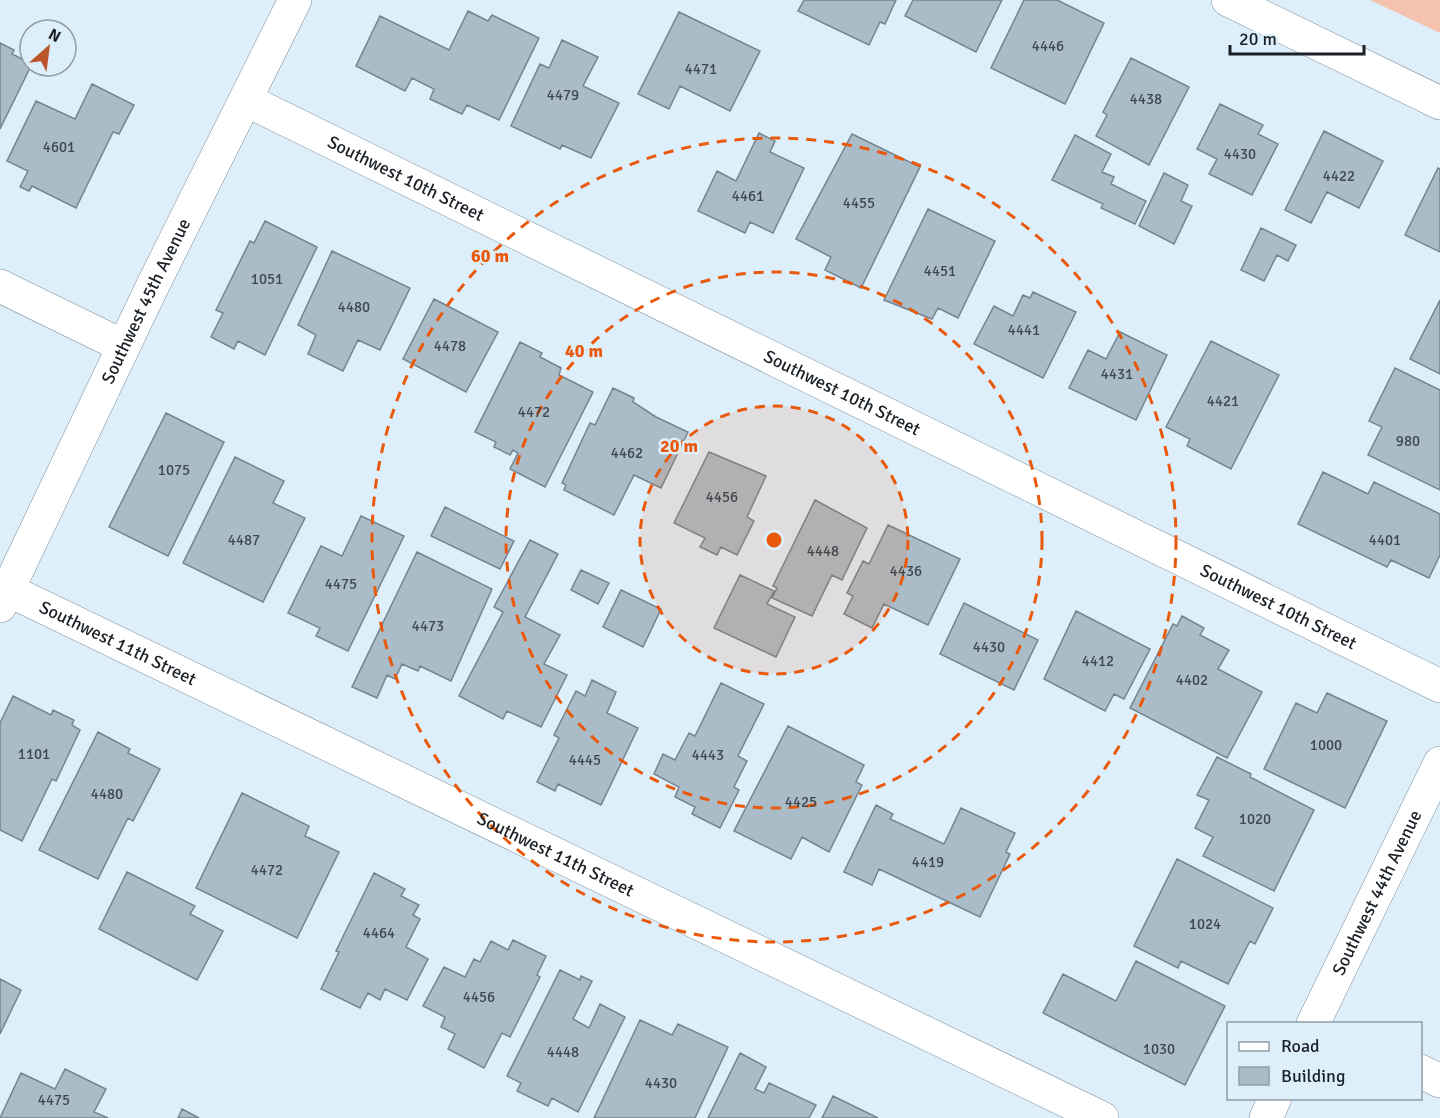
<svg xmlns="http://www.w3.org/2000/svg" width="1440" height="1118" font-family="Signika,sans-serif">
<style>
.green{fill:#f4c2af}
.building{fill:#abbcc9;stroke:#748490;stroke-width:1.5}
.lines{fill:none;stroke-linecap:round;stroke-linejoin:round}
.minor-casing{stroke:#7e8e9a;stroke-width:34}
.minor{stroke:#fff;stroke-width:33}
.ring{fill:none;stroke:#e8590c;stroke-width:3;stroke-dasharray:10 8}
.labels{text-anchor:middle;stroke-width:5;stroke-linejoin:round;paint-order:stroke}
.number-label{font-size:15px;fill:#3f484f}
.street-label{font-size:18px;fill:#1b2126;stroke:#deeffc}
.centre{fill:#e8590c;stroke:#deeffc;stroke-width:3}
.ring-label{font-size:18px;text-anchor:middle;font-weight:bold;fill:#e8590c;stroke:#deeffc;stroke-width:5;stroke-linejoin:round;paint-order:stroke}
</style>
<rect width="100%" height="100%" fill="#deeffc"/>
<path class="green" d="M 1370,0 L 1440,0 L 1440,33 Z"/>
<path class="building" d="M 804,0 L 896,0 L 885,24 L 880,22 L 869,45 L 798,11 Z
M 913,0 L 1002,0 L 976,52 L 905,16 Z
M 1024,0 L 1057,0 L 1104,23 L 1065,104 L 991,68 Z
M 468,11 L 488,21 L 492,15 L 539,38 L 499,120 L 467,105 L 462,114 L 430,99 L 434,89 L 412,78 L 405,91 L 356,66 L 380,16 L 449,50 Z
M 679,12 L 760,51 L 730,111 L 680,86 L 669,109 L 638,94 Z
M 562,40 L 598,57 L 583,86 L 619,103 L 591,158 L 562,145 L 560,149 L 511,126 L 540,64 L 549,68 Z
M 0,43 L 14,50 L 12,54 L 30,63 L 31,66 L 0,129 Z
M 1131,58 L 1189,87 L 1149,165 L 1096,136 L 1107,115 L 1103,112 Z
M 92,84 L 134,105 L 119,134 L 113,132 L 76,208 L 32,186 L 29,191 L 20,187 L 28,171 L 7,161 L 36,101 L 75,119 Z
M 1220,104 L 1263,125 L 1258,134 L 1278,144 L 1252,195 L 1209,174 L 1217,159 L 1197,149 Z
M 1324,131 L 1383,161 L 1359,208 L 1327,192 L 1311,223 L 1285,210 Z
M 759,133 L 775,141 L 770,152 L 804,168 L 773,233 L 750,222 L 745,233 L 698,211 L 717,171 L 736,181 Z
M 852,134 L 920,167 L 861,288 L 825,270 L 831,257 L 796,239 Z
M 1075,135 L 1111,154 L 1102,172 L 1114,177 L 1111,184 L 1146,201 L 1135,224 L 1101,208 L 1103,204 L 1052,180 Z
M 1438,168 L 1440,169 L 1440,252 L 1405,235 Z
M 1164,173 L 1188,185 L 1181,201 L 1192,206 L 1174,244 L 1139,226 Z
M 928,209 L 995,241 L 958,318 L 938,308 L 932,319 L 884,300 Z
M 265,221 L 317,247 L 265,355 L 238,341 L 234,349 L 211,337 L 223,313 L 216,310 L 250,241 L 254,243 Z
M 1261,228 L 1296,245 L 1288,261 L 1277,255 L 1264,281 L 1241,270 Z
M 332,251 L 410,288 L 380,350 L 358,340 L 343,371 L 308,354 L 316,335 L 298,325 Z
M 1033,292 L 1076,312 L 1043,378 L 974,344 L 994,306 L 1013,316 L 1023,295 L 1030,298 Z
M 434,299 L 498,332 L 466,392 L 403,359 Z
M 1440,300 L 1440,374 L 1410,359 Z
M 1120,332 L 1167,355 L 1136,420 L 1069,388 L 1088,350 L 1106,359 Z
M 1211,341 L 1279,375 L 1231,469 L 1187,446 L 1190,439 L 1166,427 Z
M 520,342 L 542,353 L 540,357 L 561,368 L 559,375 L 593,392 L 545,487 L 510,469 L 518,453 L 513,450 L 510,455 L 494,447 L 496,442 L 475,432 Z
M 1395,368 L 1440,390 L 1440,490 L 1368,455 L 1382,427 L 1369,421 Z
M 613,388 L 634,398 L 633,402 L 656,417 L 688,432 L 661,488 L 634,475 L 614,515 L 564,490 L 566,485 L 562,483 L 590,423 L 595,425 Z
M 166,413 L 224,442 L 168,556 L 109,527 Z
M 709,452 L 766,476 L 747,517 L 754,521 L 737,555 L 721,547 L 717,555 L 700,547 L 705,538 L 674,523 Z
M 235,457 L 284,481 L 273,503 L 305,518 L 263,602 L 183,563 Z
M 1323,472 L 1368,494 L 1374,482 L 1440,514 L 1440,555 L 1429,578 L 1391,560 L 1387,567 L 1298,524 Z
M 815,500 L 867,528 L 842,580 L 832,575 L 812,616 L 772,598 L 777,588 L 773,586 Z
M 445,507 L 514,541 L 500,569 L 431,536 Z
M 361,516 L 404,536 L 348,651 L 316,636 L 320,628 L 288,613 L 321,546 L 342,556 Z
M 888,525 L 960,559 L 928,625 L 884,604 L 872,628 L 844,614 L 853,596 L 847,593 L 863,561 L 869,564 Z
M 530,540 L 558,554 L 525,617 L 560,635 L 544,664 L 567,675 L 541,727 L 507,711 L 503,719 L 459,696 L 503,612 L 494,607 Z
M 417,552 L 492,589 L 451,681 L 420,666 L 418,671 L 402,664 L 395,679 L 387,675 L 377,698 L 352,687 Z
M 581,570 L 609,583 L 598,604 L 571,590 Z
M 740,575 L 774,591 L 767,604 L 795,617 L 776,657 L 714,628 Z
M 621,590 L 661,609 L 643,647 L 603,627 Z
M 964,603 L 1038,640 L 1014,690 L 940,654 Z
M 1076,611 L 1150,649 L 1124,699 L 1114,694 L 1105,711 L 1044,679 Z
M 1182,616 L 1204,628 L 1200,635 L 1229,650 L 1218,669 L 1262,692 L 1227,758 L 1130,708 L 1173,624 L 1177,626 Z
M 592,680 L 616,692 L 607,713 L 638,728 L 601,805 L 558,784 L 555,791 L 537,782 L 559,738 L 554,735 L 576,691 L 585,696 Z
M 721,683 L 764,704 L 738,756 L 747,761 L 734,787 L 739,790 L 720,828 L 692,814 L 695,807 L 675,797 L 679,787 L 654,774 L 663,754 L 675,760 L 689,733 L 695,736 Z
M 1327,693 L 1387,721 L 1345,808 L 1264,769 L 1296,703 L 1317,713 Z
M 13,696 L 51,715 L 53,710 L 74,720 L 72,725 L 80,730 L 56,781 L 52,779 L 22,841 L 0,830 L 0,723 Z
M 788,726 L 864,765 L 856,782 L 862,785 L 829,852 L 802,837 L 791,859 L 734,831 Z
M 98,732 L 130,749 L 128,753 L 160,769 L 133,821 L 128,818 L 98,879 L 39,850 Z
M 1217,757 L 1251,774 L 1250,777 L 1314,810 L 1274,891 L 1203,856 L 1213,837 L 1195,828 L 1209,800 L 1197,795 Z
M 242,793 L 309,826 L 305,836 L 339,852 L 297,938 L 196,888 Z
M 876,805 L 893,814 L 890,819 L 944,844 L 961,808 L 1015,833 L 1006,852 L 1010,854 L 980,917 L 879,869 L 872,885 L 844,872 Z
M 1177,859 L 1273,908 L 1255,944 L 1250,941 L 1228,984 L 1181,961 L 1178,968 L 1134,946 Z
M 127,872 L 195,906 L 190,914 L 223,931 L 197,980 L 99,929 Z
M 374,873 L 405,889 L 401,896 L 419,905 L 413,915 L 420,919 L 406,947 L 428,959 L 407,1000 L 385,989 L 380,1000 L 368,993 L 360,1008 L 321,989 L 339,952 L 336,951 Z
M 513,940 L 546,956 L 537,975 L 540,977 L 510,1037 L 502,1033 L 484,1068 L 448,1049 L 455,1034 L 441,1027 L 445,1017 L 423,1006 L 444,967 L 465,977 L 474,959 L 480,962 L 491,941 L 508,950 Z
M 1136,961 L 1225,1006 L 1185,1085 L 1043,1013 L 1063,974 L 1116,1001 Z
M 560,970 L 580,980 L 581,976 L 592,981 L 573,1019 L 589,1028 L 600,1004 L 625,1017 L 578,1112 L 552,1098 L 548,1106 L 517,1091 L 521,1083 L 507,1076 Z
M 0,979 L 21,990 L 0,1034 Z
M 640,1020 L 672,1035 L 678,1024 L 728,1047 L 695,1118 L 594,1118 Z
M 740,1053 L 766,1067 L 755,1089 L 764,1093 L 769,1083 L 816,1105 L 809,1118 L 708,1118 Z
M 65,1069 L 106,1089 L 94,1112 L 108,1118 L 0,1118 L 21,1073 L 55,1089 Z
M 833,1096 L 878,1118 L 822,1118 Z
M 182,1109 L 199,1118 L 178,1118 Z"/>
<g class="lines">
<g class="minor-casing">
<g id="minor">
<path d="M 1228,0 L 1440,103"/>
<path id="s1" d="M 246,100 L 1440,686"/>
<path d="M 0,286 L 123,346"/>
<path id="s2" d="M 8,590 L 1102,1118"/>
<path id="s3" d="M 0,606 L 152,287 L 295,0"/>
<path id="s4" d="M 1313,1024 L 1440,763"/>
<path d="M 1420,1071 L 1440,1081"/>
<path d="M 1266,1118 L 1275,1098"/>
</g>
</g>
<use href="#minor" class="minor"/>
</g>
<circle cx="774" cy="540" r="134" fill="#e8590c" fill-opacity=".12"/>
<g class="ring">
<circle cx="774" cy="540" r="134"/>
<circle cx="774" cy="540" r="268"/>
<circle cx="774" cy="540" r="402"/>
</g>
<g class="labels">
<g class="number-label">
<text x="1048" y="51">4446</text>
<text x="701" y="74">4471</text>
<text x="563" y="100">4479</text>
<text x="1146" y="104">4438</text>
<text x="59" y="152">4601</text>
<text x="1240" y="159">4430</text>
<text x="1339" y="181">4422</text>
<text x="748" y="201">4461</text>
<text x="859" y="208">4455</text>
<text x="940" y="276">4451</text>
<text x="267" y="284">1051</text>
<text x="354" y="312">4480</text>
<text x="1024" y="335">4441</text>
<text x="450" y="351">4478</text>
<text x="1117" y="379">4431</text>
<text x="1223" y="406">4421</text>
<text x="534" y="417">4472</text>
<text x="1408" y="446">980</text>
<text x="627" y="458">4462</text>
<text x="174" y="475">1075</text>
<text x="722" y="502">4456</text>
<text x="244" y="545">4487</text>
<text x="1385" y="545">4401</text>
<text x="823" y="556">4448</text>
<text x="906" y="576">4436</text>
<text x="341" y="589">4475</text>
<text x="428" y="631">4473</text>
<text x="989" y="652">4430</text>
<text x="1098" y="666">4412</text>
<text x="1192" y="685">4402</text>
<text x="1326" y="750">1000</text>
<text x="34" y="759">1101</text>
<text x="708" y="760">4443</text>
<text x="585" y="765">4445</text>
<text x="107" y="799">4480</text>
<text x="801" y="807">4425</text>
<text x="1255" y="824">1020</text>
<text x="928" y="867">4419</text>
<text x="267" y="875">4472</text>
<text x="1205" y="929">1024</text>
<text x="379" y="938">4464</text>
<text x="479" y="1002">4456</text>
<text x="1159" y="1054">1030</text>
<text x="563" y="1057">4448</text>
<text x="661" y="1088">4430</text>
<text x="54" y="1105">4475</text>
</g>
<g class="street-label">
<text dy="6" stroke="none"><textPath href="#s1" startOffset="178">Southwest 10th Street</textPath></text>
<text dy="6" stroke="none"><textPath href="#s3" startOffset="338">Southwest 45th Avenue</textPath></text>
<text dy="6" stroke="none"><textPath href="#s1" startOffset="664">Southwest 10th Street</textPath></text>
<text dy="6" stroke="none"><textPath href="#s1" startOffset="1150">Southwest 10th Street</textPath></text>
<text dy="6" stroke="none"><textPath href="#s2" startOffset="122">Southwest 11th Street</textPath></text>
<text dy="6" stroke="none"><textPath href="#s2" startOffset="608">Southwest 11th Street</textPath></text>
<text dy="6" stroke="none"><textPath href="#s4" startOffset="146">Southwest 44th Avenue</textPath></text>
</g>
</g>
<circle cx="774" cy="540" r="9" class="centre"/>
<g class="ring-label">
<text x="490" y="262">60 m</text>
<text x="584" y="357">40 m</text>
<text x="679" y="452">20 m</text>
</g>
<rect x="1227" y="1022" width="195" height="78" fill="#deeffc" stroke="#909da6" stroke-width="1.5"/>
<rect x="1239" y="1042" width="30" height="9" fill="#ffffff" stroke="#909da6" stroke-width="1.5"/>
<text x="1281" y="1052" font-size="18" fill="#1b2126">Road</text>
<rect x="1239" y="1067" width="30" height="18" fill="#abbcc9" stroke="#909da6" stroke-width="1.5"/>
<text x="1281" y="1082" font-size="18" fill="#1b2126">Building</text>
<g transform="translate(48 48) rotate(28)"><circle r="28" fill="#deeffc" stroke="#909da6" stroke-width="1.5"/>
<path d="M0-4.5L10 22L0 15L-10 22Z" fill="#bb552a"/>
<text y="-9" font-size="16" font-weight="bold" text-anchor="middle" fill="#1b2126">N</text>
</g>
<path d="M1230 45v9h134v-9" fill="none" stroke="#1b2126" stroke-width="3"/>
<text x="1239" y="45" font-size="18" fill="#1b2126" stroke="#deeffc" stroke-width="4.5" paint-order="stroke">20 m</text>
</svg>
